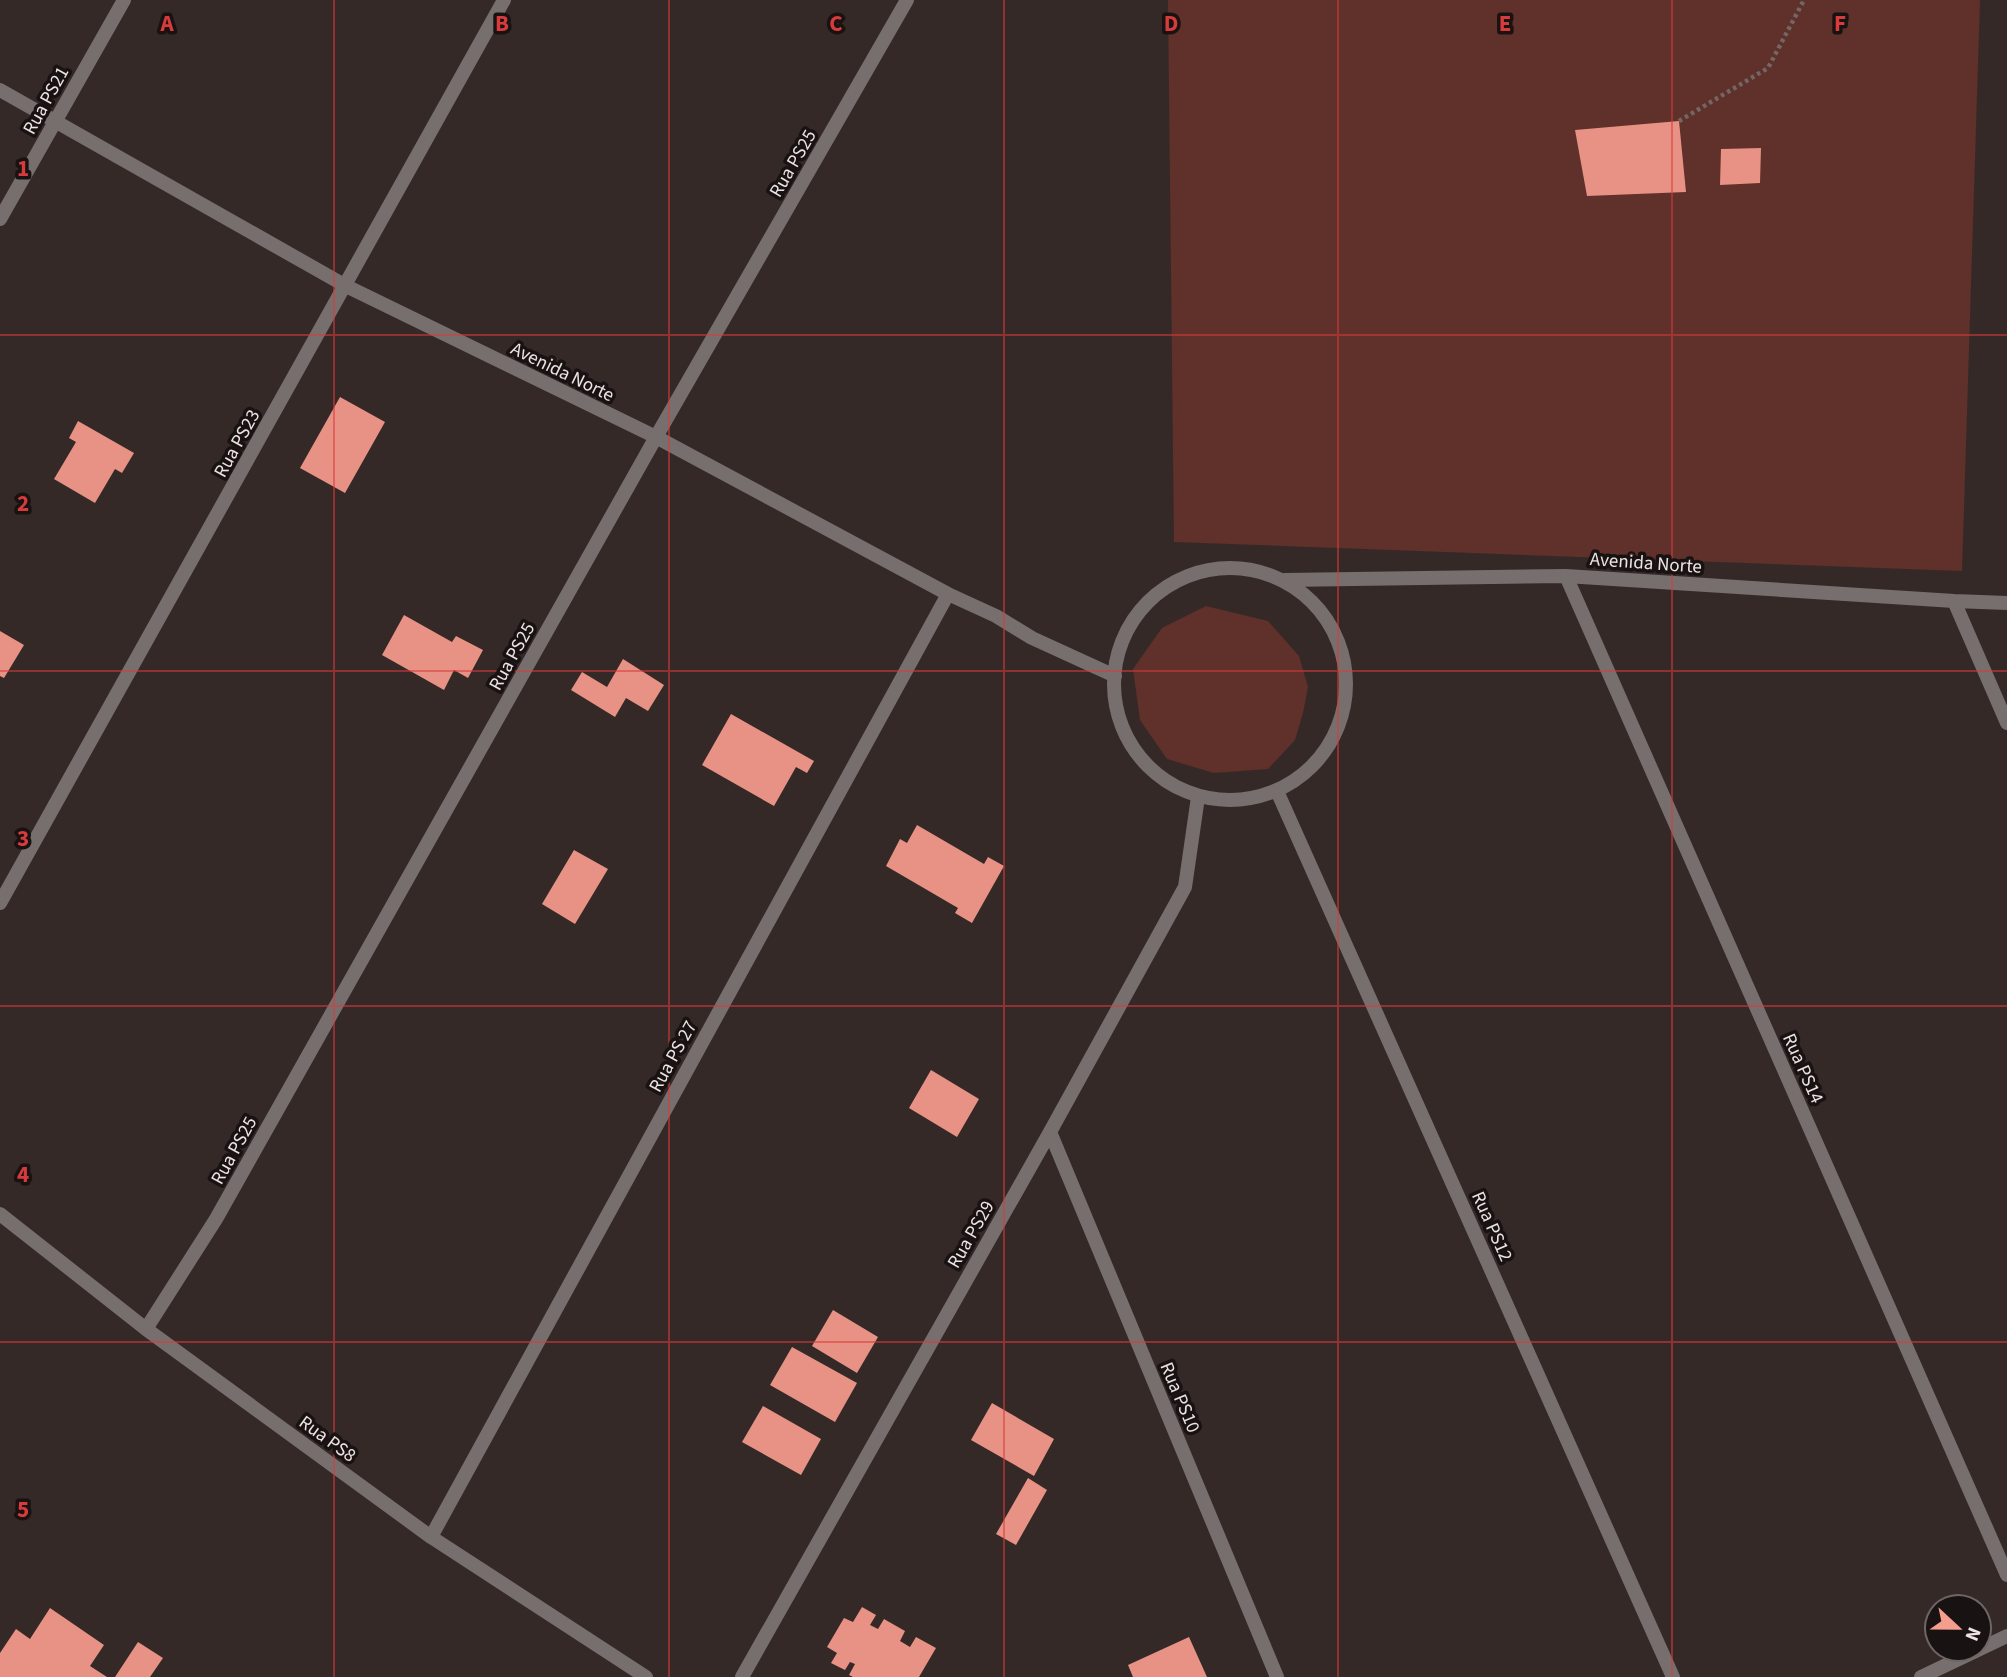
<svg xmlns="http://www.w3.org/2000/svg" width="2007" height="1677" font-family="'Source Sans 3',sans-serif">
<style>
.green{fill:#60302a}
.building{fill:#e79285}
.lines{fill:none;stroke-linecap:round;stroke-linejoin:round}
.path{stroke:#726765;stroke-width:4.5;stroke-dasharray:3.5 3.5;stroke-linecap:butt}
.minor{stroke:#766f6e;stroke-width:14}
.grid{fill:none;stroke:#d83b3b;stroke-width:2;stroke-opacity:0.55}
.labels{text-anchor:middle;stroke-width:7;stroke-linejoin:round;paint-order:stroke}
.street-label{font-size:19px;fill:#ece3e2;stroke:#181312}
.grid-label{font-size:23px;text-anchor:middle;font-weight:bold;fill:#d83b3b;stroke:#181312;stroke-width:7;stroke-linejoin:round;paint-order:stroke}
</style>
<rect width="100%" height="100%" fill="#352927"/>
<path class="green" d="M 1168,0 L 1980,0 L 1962,571 L 1174,542 Z
M 1206,606 L 1268,621 L 1299,656 L 1308,687 L 1303,713 L 1295,740 L 1268,769 L 1214,773 L 1167,759 L 1140,720 L 1133,669 L 1162,628 Z"/>
<path class="building" d="M 1679,121 L 1686,192 L 1587,196 L 1575,130 Z
M 1761,148 L 1760,183 L 1720,185 L 1721,149 Z
M 340,397 L 385,422 L 345,493 L 300,468 Z
M 78,421 L 134,453 L 122,473 L 115,469 L 95,503 L 54,479 L 76,442 L 69,438 Z
M 404,615 L 452,642 L 456,636 L 483,650 L 468,678 L 454,670 L 444,690 L 382,655 Z
M 0,631 L 24,645 L 4,678 L 0,676 Z
M 623,659 L 664,685 L 648,711 L 626,698 L 615,717 L 571,690 L 582,672 L 607,687 Z
M 731,714 L 814,761 L 807,773 L 796,767 L 774,806 L 702,765 Z
M 917,825 L 984,864 L 988,857 L 1004,866 L 972,923 L 955,913 L 958,908 L 886,866 L 900,839 L 907,843 Z
M 574,850 L 608,869 L 575,924 L 542,904 Z
M 931,1070 L 979,1099 L 957,1137 L 909,1108 Z
M 833,1310 L 878,1337 L 857,1373 L 812,1346 Z
M 792,1347 L 857,1383 L 835,1422 L 770,1385 Z
M 992,1403 L 1054,1439 L 1034,1476 L 971,1440 Z
M 763,1406 L 821,1439 L 801,1475 L 742,1442 Z
M 1028,1478 L 1047,1490 L 1016,1545 L 996,1534 Z
M 862,1607 L 876,1615 L 870,1625 L 878,1629 L 884,1619 L 905,1631 L 900,1641 L 910,1647 L 916,1637 L 936,1648 L 919,1677 L 853,1677 L 849,1675 L 855,1664 L 850,1662 L 845,1670 L 831,1663 L 837,1653 L 827,1647 L 844,1618 L 853,1622 Z
M 50,1608 L 104,1645 L 90,1666 L 107,1677 L 0,1677 L 0,1653 L 16,1629 L 30,1639 Z
M 1189,1637 L 1207,1677 L 1133,1677 L 1128,1665 Z
M 138,1642 L 163,1658 L 150,1677 L 115,1677 Z"/>
<g class="lines">
<path class="path" d="M 1679,121 L 1768,68 L 1804,0"/>
<path class="minor" d="M 0,90 L 346,286 L 656,437 L 948,594 L 996,616 L 1032,638 L 1115,676
M 0,219 L 124,0
M1114 684a116 116 0 1 1 232 0a116 116 0 1 1-232 0Z
M 1566,576 L 2007,1575
M 1285,580 L 1566,576 L 1954,601 L 2007,603
M 1954,601 L 2007,723
M 1277,791 L 1673,1677
M 0,903 L 504,0
M 1050,1132 L 1277,1677
M 0,1214 L 146,1329 L 431,1537 L 646,1677
M 146,1329 L 216,1219 L 656,437 L 907,0
M 431,1537 L 948,594
M 742,1677 L 1050,1132 L 1185,887 L 1198,797
M 1921,1677 L 2007,1636"/>
</g>
<path class="grid" d="M 334,0 L 334,1677M 669,0 L 669,1677M 1004,0 L 1004,1677M 1338,0 L 1338,1677M 1672,0 L 1672,1677M 0,335 L 2007,335M 0,671 L 2007,671M 0,1006 L 2007,1006M 0,1342 L 2007,1342"/>
<g class="labels">
<g class="street-label">
<text transform="translate(45 100) rotate(-61)" y="7">Rua PS21</text>
<text transform="translate(792 163) rotate(-60)" y="7">Rua PS25</text>
<text transform="translate(563 371) rotate(26)" y="7">Avenida Norte</text>
<text transform="translate(236 443) rotate(-61)" y="7">Rua PS23</text>
<text transform="translate(1646 562) rotate(4)" y="7">Avenida Norte</text>
<text transform="translate(511 656) rotate(-61)" y="7">Rua PS25</text>
<text transform="translate(672 1056) rotate(-61)" y="7">Rua PS 27</text>
<text transform="translate(1804 1068) rotate(66)" y="7">Rua PS14</text>
<text transform="translate(233 1150) rotate(-61)" y="7">Rua PS25</text>
<text transform="translate(1493 1226) rotate(66)" y="7">Rua PS12</text>
<text transform="translate(970 1234) rotate(-60)" y="7">Rua PS29</text>
<text transform="translate(1181 1397) rotate(67)" y="7">Rua PS10</text>
<text transform="translate(328 1438) rotate(36)" y="7">Rua PS8</text>
</g>
</g>
<g class="grid-label">
<text x="167" y="31">A</text>
<text x="502" y="31">B</text>
<text x="836" y="31">C</text>
<text x="1171" y="31">D</text>
<text x="1505" y="31">E</text>
<text x="1840" y="31">F</text>
<text x="23" y="176">1</text>
<text x="23" y="511">2</text>
<text x="23" y="846">3</text>
<text x="23" y="1182">4</text>
<text x="23" y="1517">5</text>
</g>
<g transform="translate(1958 1628) rotate(112)"><circle r="33" fill="#181312" stroke="#6d6665" stroke-width="2"/>
<path d="M0-5L12 26L0 18L-12 26Z" fill="#f59d8f"/>
<text y="-10" font-size="19" font-weight="bold" text-anchor="middle" fill="#ece3e2">N</text>
</g>
</svg>
